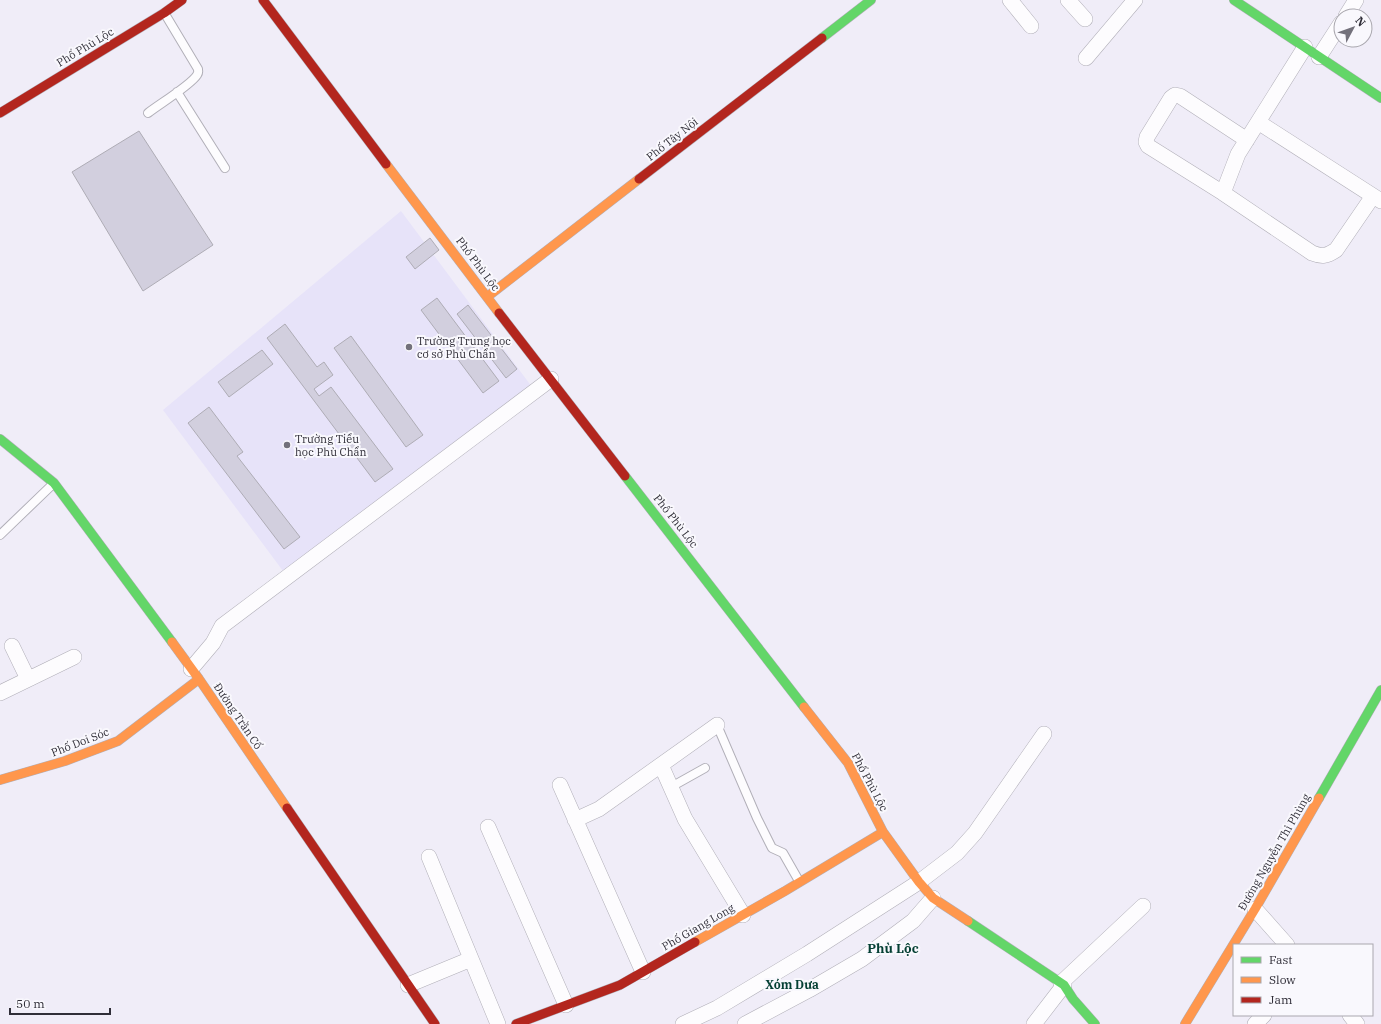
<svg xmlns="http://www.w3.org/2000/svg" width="1381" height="1024" font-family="'IBM Plex Serif',serif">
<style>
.built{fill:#e7e3f9}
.building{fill:#d2cfde;stroke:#aeacb5}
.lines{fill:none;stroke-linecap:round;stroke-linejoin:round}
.lane-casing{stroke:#b1afb8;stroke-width:10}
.street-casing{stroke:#b1afb8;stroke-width:16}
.fast-casing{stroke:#b1afb8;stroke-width:10}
.slow-casing{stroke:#b1afb8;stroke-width:10}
.jam-casing{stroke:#b1afb8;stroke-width:10}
.lane{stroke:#fdfcfe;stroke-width:8}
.street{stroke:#fdfcfe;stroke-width:15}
.fast{stroke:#63d668;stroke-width:9}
.slow{stroke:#ff974d;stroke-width:9}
.jam{stroke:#b3261e;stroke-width:9}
.poi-dot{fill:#73717b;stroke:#f9f8fd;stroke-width:1.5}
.labels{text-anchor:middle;stroke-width:4;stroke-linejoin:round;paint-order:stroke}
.street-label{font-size:11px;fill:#302e38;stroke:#f9f8fd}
.poi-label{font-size:11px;fill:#302e38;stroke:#f9f8fd;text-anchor:start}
.neighbourhood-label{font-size:12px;font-weight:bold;fill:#043f33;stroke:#f9f8fd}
.quarter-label{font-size:13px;font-weight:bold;fill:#043f33;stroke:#f9f8fd}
</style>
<rect width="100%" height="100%" fill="#f0edf8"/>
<path class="built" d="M 401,211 L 532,387 L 283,571 L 163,410 Z"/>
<path class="building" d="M 139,131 L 213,245 L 143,291 L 72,172 Z
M 430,238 L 439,250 L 415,269 L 406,257 Z
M 437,298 L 499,381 L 483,393 L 421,310 Z
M 468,305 L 517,369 L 506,378 L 457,314 Z
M 285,324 L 317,367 L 324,362 L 333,375 L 314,389 L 319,396 L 331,387 L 393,469 L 375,482 L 267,338 Z
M 351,336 L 423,435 L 406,447 L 334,348 Z
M 262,350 L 273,364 L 229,397 L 218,382 Z
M 209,407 L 243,452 L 237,456 L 300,537 L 284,549 L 188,423 Z"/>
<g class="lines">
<g class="lane-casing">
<path id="lane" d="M 177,92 L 225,168
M 148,113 C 158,105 191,85 197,75 C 199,72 198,72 198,69 L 165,14
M 0,535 L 53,484
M 717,725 L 757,818 L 772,848 L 783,853 L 799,881
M 671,787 L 705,768"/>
</g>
<g class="street-casing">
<path id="street" d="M 1010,0 L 1031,26
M 1068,0 L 1085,19
M 1346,16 L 1356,0
M 1319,57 L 1341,23
M 1086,58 L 1135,0
M 1258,122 L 1381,201
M 1247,140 L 1180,96 L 1175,95 L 1171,98 L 1147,137 L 1146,142 L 1148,146 L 1223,193 L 1312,253 C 1322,257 1327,256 1336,250 L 1373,196
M 1223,193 L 1238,154 L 1305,47
M 12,646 L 28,679
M 191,669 L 213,643 L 222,626 L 551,379
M 0,693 L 74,657
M 661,765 L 685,819 L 743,915
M 560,785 L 643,972
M 575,820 L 599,809 L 717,725
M 488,827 L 566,1005
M 429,857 L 498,1024
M 1255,909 L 1287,945
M 1061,983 L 1143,906
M 408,985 L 471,959
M 1350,1015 L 1357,1024
M 683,1024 L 717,1008 L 807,954 L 919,882 L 957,853 L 975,833 L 1044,734
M 745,1024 L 809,990 L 862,959 L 913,921 L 933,898
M 1034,1024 L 1064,985
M 1255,1024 L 1264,1015"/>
</g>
<g class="fast-casing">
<path id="fast" d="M 1234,0 L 1381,98
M 822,38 L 871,0
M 0,439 L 54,483 L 172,642
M 625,476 L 804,707
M 1319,798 L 1381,690
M 968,921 L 1064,985 L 1073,999 L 1095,1024"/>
</g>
<g class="slow-casing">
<path id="slow" d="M 386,164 L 499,313
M 487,297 L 639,179
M 172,642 L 199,679 L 287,808
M 804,707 L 848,763 L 883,832 L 919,882 L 933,898 L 968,921
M 0,780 L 65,761 L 118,741 L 199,679
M 695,942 L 785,891 L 883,832
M 1185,1024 L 1255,909 L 1319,798"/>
</g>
<g class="jam-casing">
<path id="jam" d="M 263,0 L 386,164
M 0,113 L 164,13 L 182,0
M 639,179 L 822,38
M 499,313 L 625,476
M 287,808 L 435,1024
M 516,1024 L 620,985 L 695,942"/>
</g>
<use href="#lane" class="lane"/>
<use href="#street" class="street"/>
<use href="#fast" class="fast"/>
<use href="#slow" class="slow"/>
<use href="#jam" class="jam"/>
</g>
<g class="poi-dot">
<circle cx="409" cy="347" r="4"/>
<circle cx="287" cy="445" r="4"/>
</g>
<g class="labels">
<g class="street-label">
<text transform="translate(85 47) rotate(-31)" y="4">Phố Phù Lộc</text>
<text transform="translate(672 139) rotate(-38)" y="4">Phố Tây Nội</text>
<text transform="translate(478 264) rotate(53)" y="4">Phố Phù Lộc</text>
<text transform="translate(676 521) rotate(52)" y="4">Phố Phù Lộc</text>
<text transform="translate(238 716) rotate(56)" y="4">Đường Trần Cố</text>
<text transform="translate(80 742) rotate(-21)" y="4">Phố Doi Sóc</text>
<text transform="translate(870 782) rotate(62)" y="4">Phố Phù Lộc</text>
<text transform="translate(1274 852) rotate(-60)" y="4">Đường Nguyễn Thì Phùng</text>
<text transform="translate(698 927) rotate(-30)" y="4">Phố Giang Long</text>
</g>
<g class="poi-label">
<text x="417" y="345">Trường Trung học<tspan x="417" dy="13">cơ sở Phù Chẩn</tspan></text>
<text x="295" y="443">Trường Tiểu<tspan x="295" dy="13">học Phù Chẩn</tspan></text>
</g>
<g class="neighbourhood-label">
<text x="792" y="989">Xóm Dưa</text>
</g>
<g class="quarter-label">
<text x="893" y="953">Phù Lộc</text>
</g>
</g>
<rect x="1233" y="944" width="140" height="72" fill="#f9f8fd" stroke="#a9a7ae"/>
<rect x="1241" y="957" width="20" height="6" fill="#63d668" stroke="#a9a7ae"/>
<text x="1269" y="964" font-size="12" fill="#302e38">Fast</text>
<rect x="1241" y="977" width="20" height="6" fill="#ff974d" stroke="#a9a7ae"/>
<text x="1269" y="984" font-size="12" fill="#302e38">Slow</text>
<rect x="1241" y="997" width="20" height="6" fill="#b3261e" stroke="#a9a7ae"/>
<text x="1269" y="1004" font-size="12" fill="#302e38">Jam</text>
<g transform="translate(1353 28) rotate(49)"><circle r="19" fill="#f9f8fd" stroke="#a9a7ae"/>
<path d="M0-3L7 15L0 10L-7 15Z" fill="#73717b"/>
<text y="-6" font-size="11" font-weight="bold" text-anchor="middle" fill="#302e38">N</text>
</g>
<path d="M10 1008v6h100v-6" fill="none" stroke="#302e38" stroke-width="2"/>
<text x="16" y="1008" font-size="12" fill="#302e38" stroke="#f9f8fd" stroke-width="3" paint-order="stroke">50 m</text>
</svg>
